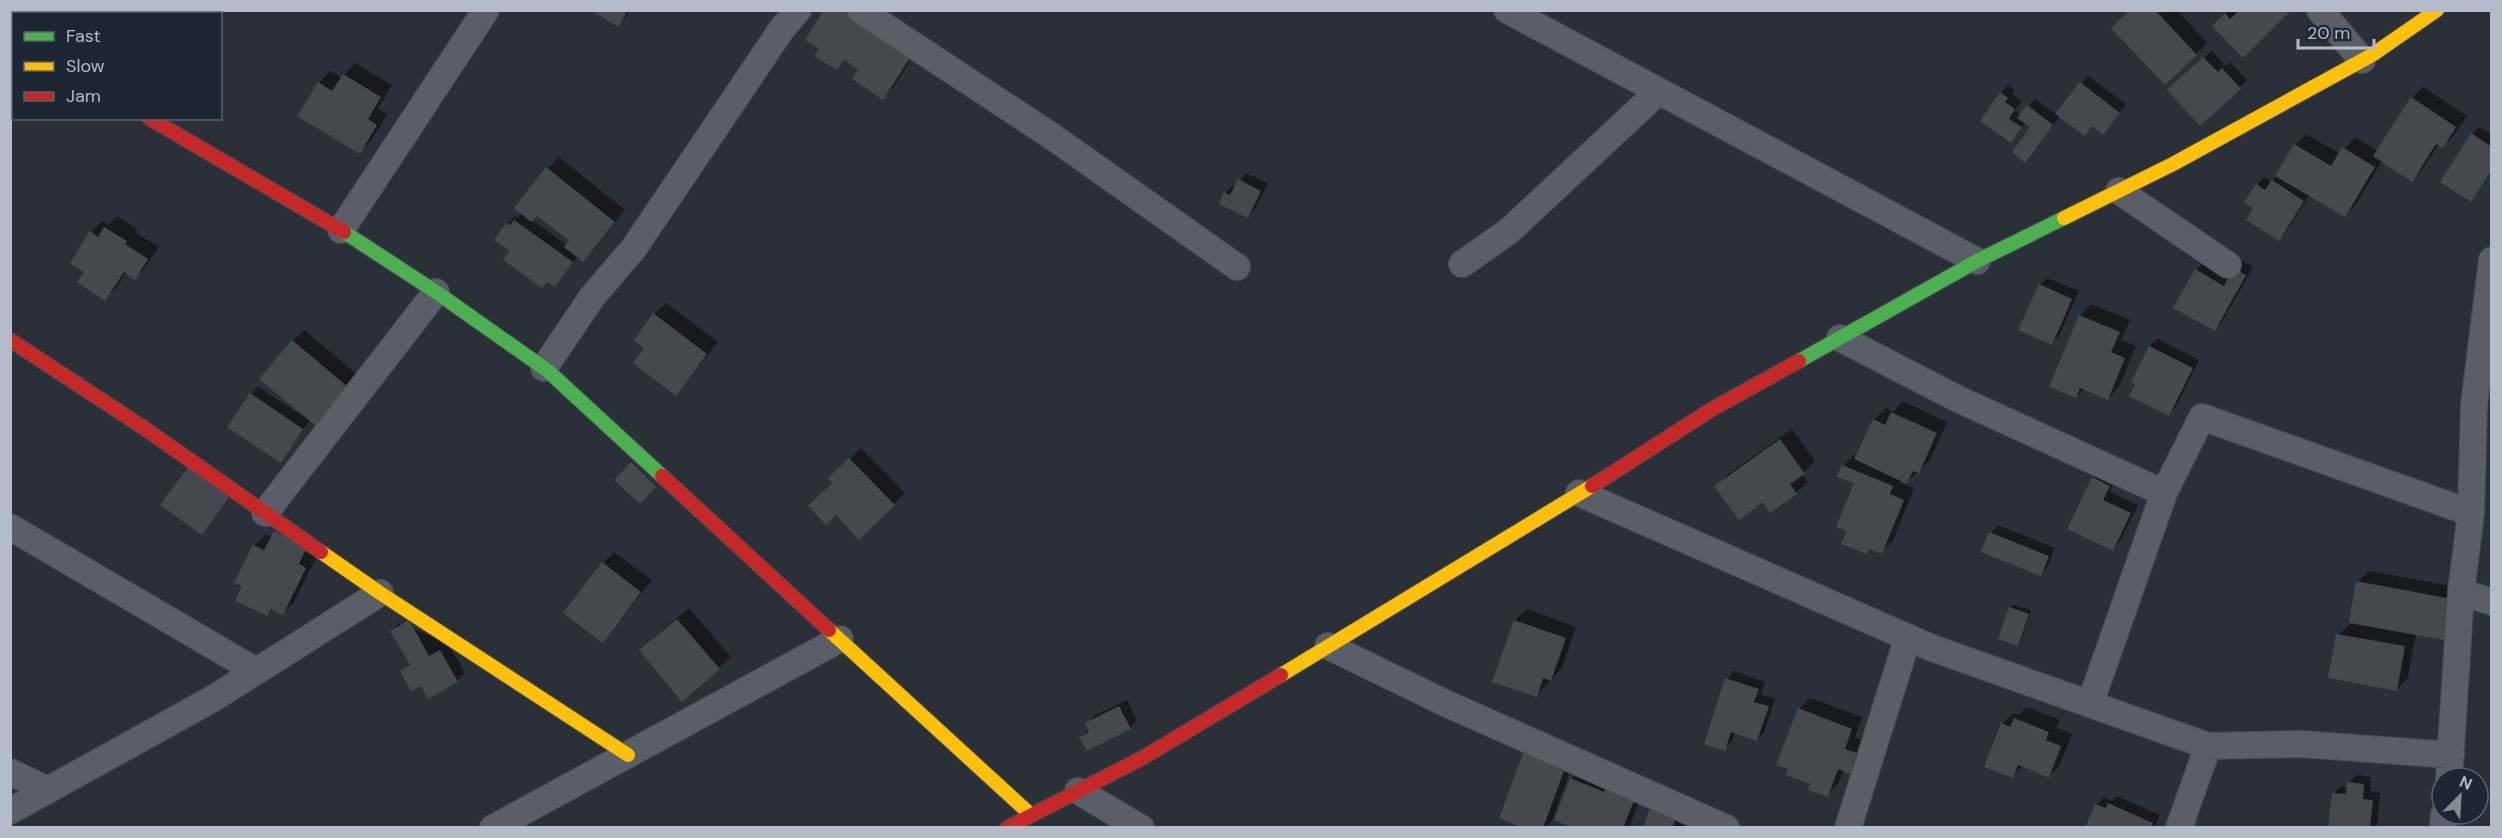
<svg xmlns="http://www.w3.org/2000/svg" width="2502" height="838" font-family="'DM Sans',sans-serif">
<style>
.shadow{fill:#0007;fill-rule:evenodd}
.building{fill:#444950}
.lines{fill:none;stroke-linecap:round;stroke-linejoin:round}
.street-casing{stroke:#484c53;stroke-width:28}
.fast-casing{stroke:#484c53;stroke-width:16}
.slow-casing{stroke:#484c53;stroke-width:16}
.jam-casing{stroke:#484c53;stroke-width:16}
.street{stroke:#5a5e66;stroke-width:26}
.fast{stroke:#4caf50;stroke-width:14}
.slow{stroke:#ffc107;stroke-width:14}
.jam{stroke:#c62828;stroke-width:14}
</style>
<rect width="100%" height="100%" fill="#2a3038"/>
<path class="shadow" d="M 594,10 L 631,10 L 618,25 Z
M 2131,10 L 2177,10 L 2207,43 L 2196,54 Z
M 2229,10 L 2239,13 L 2289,10 L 2214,26 Z
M 924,40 L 894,86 L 883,98 L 860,68 L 845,59 L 836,68 L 821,48 Z
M 2212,51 L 2226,66 L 2230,62 L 2247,80 L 2200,124 L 2176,83 Z
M 355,63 L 392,85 L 378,108 L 387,114 L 371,141 L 359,152 L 319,83 L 330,71 L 342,78 Z
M 2088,76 L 2126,104 L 2103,133 L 2093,125 L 2085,134 L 2060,116 L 2025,161 L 2032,127 L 2026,122 L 2011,141 L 2001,93 L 2008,85 L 2015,90 L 2012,94 L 2022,101 L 2015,111 L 2022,115 L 2035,99 L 2057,115 Z
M 2423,87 L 2467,116 L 2454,135 L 2443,146 L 2439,144 L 2423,168 L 2411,180 L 2382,161 L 2356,204 L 2345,215 L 2310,194 L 2286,232 L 2279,239 L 2255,208 L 2257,185 L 2264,177 L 2272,182 L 2295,145 L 2306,134 L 2340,154 L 2355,137 L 2378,151 L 2412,98 Z
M 2480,127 L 2492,134 L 2492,172 L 2471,200 L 2472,134 Z
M 559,157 L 625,210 L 594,249 L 583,260 L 578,256 L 555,285 L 512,251 L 507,224 L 515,216 L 517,218 L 522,213 L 548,168 ZM 537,214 L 571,240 L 567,245 L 531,220 Z
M 1246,173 L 1268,183 L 1255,209 L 1248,217 L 1226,193 L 1233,185 L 1236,187 Z
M 117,216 L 137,229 L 135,232 L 159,247 L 146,266 L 135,278 L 126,272 L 117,287 L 105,299 L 86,272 L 91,232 L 102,221 L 108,225 Z
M 2242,261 L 2253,267 L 2222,322 L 2215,329 L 2196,270 L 2203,263 L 2235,269 Z
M 2047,278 L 2079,291 L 2059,336 L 2051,343 L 2040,285 Z
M 666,303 L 718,342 L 676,394 L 646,347 L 655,314 Z
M 2091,304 L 2130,320 L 2121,340 L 2136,346 L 2119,387 L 2108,398 L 2084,388 L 2076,397 L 2080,316 Z
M 304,330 L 358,375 L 327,413 L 310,420 L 280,461 L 251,394 L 258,387 L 303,416 L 293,341 Z
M 2158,339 L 2199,360 L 2176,407 L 2168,414 L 2133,381 L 2150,346 Z
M 1903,401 L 1947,422 L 1930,460 L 1907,482 L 1901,480 L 1900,483 L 1914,488 L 1893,541 L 1881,552 L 1871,548 L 1867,553 L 1848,530 L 1856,482 L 1843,466 L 1854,455 L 1857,456 L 1874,420 L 1886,408 L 1893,412 Z
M 1792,429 L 1815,461 L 1802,474 L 1808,482 L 1796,493 L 1771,511 L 1764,500 L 1716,486 L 1727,475 Z
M 861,448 L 905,493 L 860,537 L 836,513 L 834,483 L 830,478 Z
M 197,459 L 237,488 L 202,533 Z
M 2101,471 L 2116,478 L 2110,492 L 2138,505 L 2120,541 L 2113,549 L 2093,478 Z
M 1998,525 L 2055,548 L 2048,566 L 2041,574 L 1983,551 L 1991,533 Z
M 266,534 L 317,556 L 294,602 L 283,613 L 273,608 L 267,615 L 244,585 L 254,546 Z
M 614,552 L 652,580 L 603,641 L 603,563 Z
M 2369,571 L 2462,588 L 2455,627 L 2444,638 L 2416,633 L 2408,678 L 2397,689 L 2338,635 L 2350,624 L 2357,582 Z
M 2013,605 L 2031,610 L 2021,641 L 2017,645 L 2010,608 Z
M 689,608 L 731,657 L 719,668 L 652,639 Z
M 1527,609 L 1576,627 L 1562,668 L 1536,696 L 1494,681 L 1515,620 Z
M 399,623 L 448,643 L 465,673 L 457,681 L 421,684 L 402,672 L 410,663 L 392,631 Z
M 1734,671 L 1765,682 L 1761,694 L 1775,699 L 1764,732 L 1757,739 L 1735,732 L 1732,741 L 1724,749 L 1727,679 Z
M 1810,698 L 1862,717 L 1855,737 L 1868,742 L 1861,761 L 1849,772 L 1844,770 L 1838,784 L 1827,795 L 1812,784 L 1799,709 Z
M 1127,700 L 1137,721 L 1130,728 L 1081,737 L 1089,729 L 1087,724 L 1094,716 Z
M 2026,707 L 2060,720 L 2057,728 L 2072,734 L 2060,765 L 2049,776 L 2023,766 L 2012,776 L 2002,724 L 2014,713 L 2019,715 Z
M 1577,752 L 1552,821 L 1545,828 L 1527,828 L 1500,818 Z
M 1583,768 L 1647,781 L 1629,828 L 1577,828 L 1571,779 Z
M 2356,775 L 2371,777 L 2370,791 L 2380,793 L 2377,826 L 2330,828 L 2334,794 L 2341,786 L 2348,787 L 2349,783 Z
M 2117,796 L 2160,815 L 2154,828 L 2087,828 L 2097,805 L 2104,797 L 2112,801 Z
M 1654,803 L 1694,822 L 1692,828 L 1644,828 Z"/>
<path class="building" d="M 591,10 L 628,10 L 618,27 Z
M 824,10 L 850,10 L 914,52 L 883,100 L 852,79 L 858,69 L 844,60 L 837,70 L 814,56 L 819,49 L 805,40 Z
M 2130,10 L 2155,10 L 2197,55 L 2165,85 L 2111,28 Z
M 2239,10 L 2291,10 L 2243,58 L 2212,26 L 2225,13 L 2230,19 Z
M 2203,57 L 2218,72 L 2222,68 L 2241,89 L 2200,126 L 2167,90 Z
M 343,74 L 381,97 L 368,119 L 377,125 L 360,154 L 297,116 L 318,82 L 332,91 Z
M 2080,82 L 2120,113 L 2103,135 L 2092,126 L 2085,136 L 2055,114 Z
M 2000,92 L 2008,98 L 2005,102 L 2015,109 L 2009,119 L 2022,127 L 2011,143 L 1980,121 Z
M 2411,97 L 2456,127 L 2443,148 L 2436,144 L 2412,182 L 2373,156 Z
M 2027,105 L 2053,125 L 2025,163 L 2012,152 L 2030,127 L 2017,118 Z
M 2471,133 L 2492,147 L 2492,170 L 2471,202 L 2440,182 Z
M 2294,144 L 2331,166 L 2342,147 L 2375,167 L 2345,217 L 2275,176 Z
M 546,167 L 615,222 L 583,262 L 564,247 L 569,240 L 537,216 L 531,222 L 514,208 Z
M 1238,179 L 1261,191 L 1248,218 L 1219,204 L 1224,192 L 1230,195 Z
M 2272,180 L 2304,201 L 2279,241 L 2246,220 L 2253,208 L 2244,202 L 2256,184 L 2265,190 Z
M 514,220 L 573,262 L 555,287 L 547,282 L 542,288 L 503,260 L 510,251 L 494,240 L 506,223 L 510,225 Z
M 104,227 L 127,241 L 125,244 L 148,259 L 135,280 L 124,272 L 105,301 L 77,282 L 84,272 L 70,263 L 90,231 L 98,237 Z
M 2233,268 L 2246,275 L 2215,331 L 2173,308 L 2195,269 L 2224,286 Z
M 2039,284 L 2072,299 L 2052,345 L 2018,330 Z
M 653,313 L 707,354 L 676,396 L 633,363 L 644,348 L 634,340 Z
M 2079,315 L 2120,332 L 2111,352 L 2125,358 L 2108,400 L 2080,388 L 2076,398 L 2049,387 Z
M 292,340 L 348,387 L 316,426 L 259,379 Z
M 2149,346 L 2193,368 L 2169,416 L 2129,396 L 2135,384 L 2131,382 Z
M 250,393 L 303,429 L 281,463 L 227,427 Z
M 1891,412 L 1937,433 L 1919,473 L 1913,471 L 1907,484 L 1854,459 L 1873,419 L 1885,425 Z
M 1780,439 L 1805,474 L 1790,484 L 1797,494 L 1770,513 L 1763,502 L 1739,520 L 1714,486 Z
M 849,458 L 895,505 L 859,540 L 836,515 L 826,525 L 808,506 L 832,483 L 828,478 Z
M 631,462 L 656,487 L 640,504 L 614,480 Z
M 1842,465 L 1893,486 L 1890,494 L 1904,500 L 1882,554 L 1869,549 L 1867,554 L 1841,544 L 1847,531 L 1836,527 L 1854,483 L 1837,477 Z
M 189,466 L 230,496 L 202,535 L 160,505 Z
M 2092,477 L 2110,486 L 2103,500 L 2131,513 L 2113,551 L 2067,529 Z
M 274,531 L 307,547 L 299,564 L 306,568 L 283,615 L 271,609 L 267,616 L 235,601 L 242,586 L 234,583 L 253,545 L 264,550 Z
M 1989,532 L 2049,556 L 2041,576 L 1981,552 Z
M 602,562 L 641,592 L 603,643 L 563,613 Z
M 2356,581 L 2452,599 L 2444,640 L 2349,623 Z
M 2009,607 L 2029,614 L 2018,646 L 1998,639 Z
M 677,619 L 720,669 L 682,702 L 639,650 Z
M 409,620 L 429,656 L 440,650 L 458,682 L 428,699 L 421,686 L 411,691 L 400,671 L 410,665 L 390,631 Z
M 1514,620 L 1566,638 L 1551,681 L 1543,678 L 1537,697 L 1492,682 Z
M 2336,634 L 2405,646 L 2397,691 L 2328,678 Z
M 1725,678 L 1759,689 L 1754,702 L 1769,706 L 1757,741 L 1731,732 L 1725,751 L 1704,744 Z
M 1119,706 L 1131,729 L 1087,751 L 1079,737 L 1089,732 L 1085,723 Z
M 1798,708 L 1852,729 L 1845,749 L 1857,753 L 1850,774 L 1838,769 L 1828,797 L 1808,790 L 1810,784 L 1786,775 L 1788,769 L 1776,765 Z
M 2014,718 L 2049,732 L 2046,740 L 2061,746 L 2049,778 L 2018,765 L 2013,778 L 1984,767 L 2001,723 L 2010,727 Z
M 1525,748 L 1567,763 L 1543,828 L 1523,828 L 1499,818 Z
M 1570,778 L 1604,792 L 1608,781 L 1637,793 L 1623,828 L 1573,828 L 1554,820 Z
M 2347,782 L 2364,784 L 2363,799 L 2373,800 L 2370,828 L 2328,828 L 2332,793 L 2346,794 Z
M 1652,802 L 1678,812 L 1672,828 L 1643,828 Z
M 2108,803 L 2153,823 L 2151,828 L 2085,828 L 2095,804 L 2106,808 Z"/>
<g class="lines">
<g class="street-casing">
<path id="street" d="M 860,10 L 1050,135 L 1237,267
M 1507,10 L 1977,261
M 2320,10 L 2362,60
M 115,14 L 117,10
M 10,47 L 14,49
M 2119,191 L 2228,265
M 341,230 L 486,10
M 1462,264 L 1509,231 L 1659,91
M 1840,338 L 1958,399 L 2164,493
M 544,368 L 592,297 L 634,248 L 781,30 L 798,10
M 1579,493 L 1932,648 L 2208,746
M 265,513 L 436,292
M 10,527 L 256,671
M 2461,592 L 2492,602
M 1328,646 L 1445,703 L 1726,828
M 2090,704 L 2164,493 L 2202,417 L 2471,513
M 10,772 L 48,790
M 2449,778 L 2461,592 L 2471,513 L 2474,405 L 2492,260
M 1078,791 L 1141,828
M 10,811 L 214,698 L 380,593
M 493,828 L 840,639
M 1848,828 L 1908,637
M 2179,828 L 2208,746 L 2302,744 L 2451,755
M 2443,828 L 2444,814"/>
</g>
<g class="fast-casing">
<path id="fast" d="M 344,232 L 436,292 L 548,371 L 662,476
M 1799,361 L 1977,261 L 2064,218"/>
</g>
<g class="slow-casing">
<path id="slow" d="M 2064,218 L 2173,164 L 2372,55 L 2437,10
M 321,552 L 380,593 L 628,755
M 829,630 L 1031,815
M 1281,675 L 1592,486"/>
</g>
<g class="jam-casing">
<path id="jam" d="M 149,118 L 344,232
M 10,340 L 144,428 L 321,552
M 662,476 L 829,630
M 1592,486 L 1714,408 L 1799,361
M 1007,828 L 1144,757 L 1281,675"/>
</g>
<use href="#street" class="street"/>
<use href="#fast" class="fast"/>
<use href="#slow" class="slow"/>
<use href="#jam" class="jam"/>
</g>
<rect width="2502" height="838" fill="none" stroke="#b4bcc9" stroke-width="24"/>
<rect x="12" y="12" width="210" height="108" fill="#1d2633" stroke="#59626f" stroke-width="1.5"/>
<rect x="24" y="32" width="30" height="9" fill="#4caf50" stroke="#59626f" stroke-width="1.5"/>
<text x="66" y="42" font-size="18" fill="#b4bcc9">Fast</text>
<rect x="24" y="62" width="30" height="9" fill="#ffc107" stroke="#59626f" stroke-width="1.5"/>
<text x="66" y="72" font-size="18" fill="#b4bcc9">Slow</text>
<rect x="24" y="92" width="30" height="9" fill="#c62828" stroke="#59626f" stroke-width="1.5"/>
<text x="66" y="102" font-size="18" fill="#b4bcc9">Jam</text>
<g transform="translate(2460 796) rotate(24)"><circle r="28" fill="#1d2633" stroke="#59626f" stroke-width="1.5"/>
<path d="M0-4.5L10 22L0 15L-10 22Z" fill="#848b96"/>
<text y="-9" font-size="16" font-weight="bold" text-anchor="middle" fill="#b4bcc9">N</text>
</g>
<path d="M2298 39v9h76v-9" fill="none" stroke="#b4bcc9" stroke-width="3"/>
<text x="2307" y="39" font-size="18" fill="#b4bcc9" stroke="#1d2633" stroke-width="4.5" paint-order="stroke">20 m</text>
</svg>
